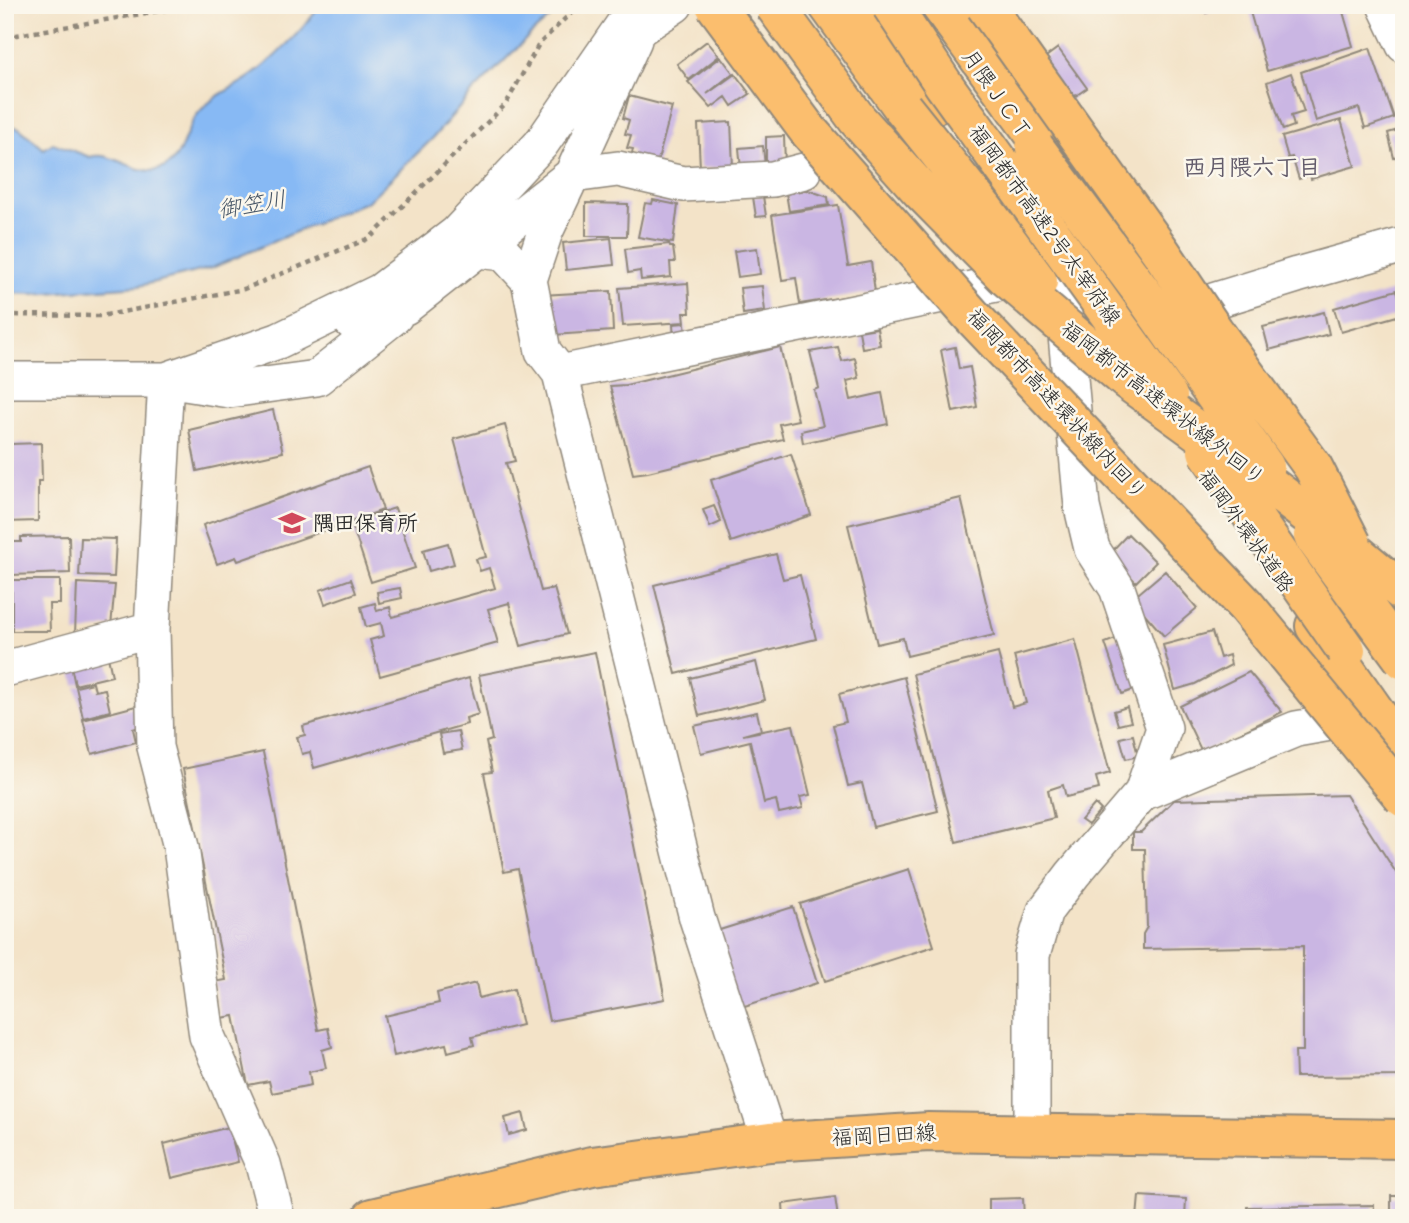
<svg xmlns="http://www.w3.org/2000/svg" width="1409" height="1223" font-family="'Comic Neue','Klee One',sans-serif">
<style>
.water{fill:#87b9f4;stroke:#597290;stroke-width:2}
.building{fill:#cab6e3}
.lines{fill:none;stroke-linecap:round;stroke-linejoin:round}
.minor-casing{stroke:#8f877a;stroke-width:38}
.major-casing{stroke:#8f877a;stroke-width:42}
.highway-casing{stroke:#8f877a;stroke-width:42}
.path{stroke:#8f877a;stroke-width:4.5;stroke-dasharray:5 5;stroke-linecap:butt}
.minor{stroke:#fff;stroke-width:35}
.major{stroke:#fbbe6e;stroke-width:38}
.highway{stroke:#fbbe6e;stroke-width:38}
.highway-bridge-casing{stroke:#8f877a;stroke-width:42;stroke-linecap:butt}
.highway-bridge{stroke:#fbbe6e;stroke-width:38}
.labels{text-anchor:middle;stroke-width:5;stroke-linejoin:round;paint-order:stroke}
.street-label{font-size:21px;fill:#2b2b2b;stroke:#fbf7ec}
.poi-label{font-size:21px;font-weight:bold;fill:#2b2b2b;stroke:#fbf7ec;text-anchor:start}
.neighbourhood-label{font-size:23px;font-weight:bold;fill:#635c6b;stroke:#fbf7ec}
.water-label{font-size:23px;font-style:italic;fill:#475667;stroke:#fbf7ec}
</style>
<rect width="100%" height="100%" fill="#fbf7ec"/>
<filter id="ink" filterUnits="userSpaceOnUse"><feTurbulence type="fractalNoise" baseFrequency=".0143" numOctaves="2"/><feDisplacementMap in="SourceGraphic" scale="14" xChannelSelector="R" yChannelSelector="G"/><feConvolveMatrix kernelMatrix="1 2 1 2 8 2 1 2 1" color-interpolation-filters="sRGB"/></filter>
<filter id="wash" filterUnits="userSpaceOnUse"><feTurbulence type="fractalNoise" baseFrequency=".00686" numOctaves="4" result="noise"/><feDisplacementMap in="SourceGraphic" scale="28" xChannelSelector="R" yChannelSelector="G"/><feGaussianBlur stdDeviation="1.57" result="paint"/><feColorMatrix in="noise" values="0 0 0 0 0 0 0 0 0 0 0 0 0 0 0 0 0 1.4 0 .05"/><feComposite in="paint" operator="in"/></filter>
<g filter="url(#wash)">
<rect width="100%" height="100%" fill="#f3e3c8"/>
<path class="water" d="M 320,5 L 565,5 L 531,34 L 471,94 L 432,139 L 368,201 L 212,268 L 139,286 L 33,294 L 5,293 L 5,125 L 19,128 L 44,149 L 53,143 L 90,157 C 112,150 134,175 157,170 C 183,164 183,134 196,116 C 210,97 230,90 248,78 C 268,65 308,25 320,5 Z"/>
<g id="blocks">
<path class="building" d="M 1203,5 L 1227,5 L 1227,6 L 1206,13 Z
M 1248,5 L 1341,5 L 1353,46 L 1267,71 Z
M 707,41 L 719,56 L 689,80 L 677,64 Z
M 1058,48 L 1087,88 L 1051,113 L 1023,74 Z
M 1370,48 L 1394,118 L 1365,128 L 1359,108 L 1316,121 L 1301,72 Z
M 721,57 L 733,73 L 707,94 L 735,74 L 750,94 L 732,106 L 726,97 L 711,108 L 688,82 Z
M 1291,73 L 1304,112 L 1291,116 L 1294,126 L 1283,130 L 1267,82 Z
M 629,96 L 672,107 L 656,168 L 630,162 L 633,149 L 627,148 L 631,135 L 625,134 L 629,120 L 623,118 Z
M 1341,120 L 1355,166 L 1311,179 L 1310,175 L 1299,179 L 1292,157 L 1288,158 L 1282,137 Z
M 731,122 L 733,167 L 700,168 L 698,124 Z
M 1398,130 L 1404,156 L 1394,158 L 1388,133 Z
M 784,136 L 785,164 L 766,164 L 766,137 Z
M 763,146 L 765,167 L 741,169 L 739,148 Z
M 808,190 L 828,197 L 829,205 L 789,211 L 786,193 Z
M 763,196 L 766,216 L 756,217 L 753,197 Z
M 653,200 L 678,205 L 673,243 L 638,237 L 645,203 L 652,204 Z
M 586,203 L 628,204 L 627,236 L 586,236 Z
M 838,205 L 848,266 L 871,262 L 875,292 L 800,304 L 796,278 L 782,280 L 772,215 Z
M 611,238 L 614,265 L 566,270 L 563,243 Z
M 669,244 L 670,247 L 673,247 L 675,262 L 670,262 L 671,277 L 641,280 L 640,271 L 628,273 L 625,249 Z
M 757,248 L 760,274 L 738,277 L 734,251 Z
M 688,283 L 690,313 L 684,313 L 685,322 L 623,326 L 619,288 Z
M 762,286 L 765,311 L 743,314 L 740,288 Z
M 1397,290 L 1404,314 L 1341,332 L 1334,308 Z
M 611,291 L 613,331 L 552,335 L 542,295 Z
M 1324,312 L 1329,334 L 1269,350 L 1263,327 Z
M 685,323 L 686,340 L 674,341 L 673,324 Z
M 877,328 L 880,345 L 862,348 L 859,331 Z
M 780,347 L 798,420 L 779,424 L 783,439 L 648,472 L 633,474 L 610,386 L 626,385 Z
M 838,347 L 842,361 L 855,358 L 859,378 L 847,381 L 851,400 L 882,393 L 888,424 L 803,443 L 801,431 L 823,426 L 814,390 L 819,388 L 810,352 Z
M 955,347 L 959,369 L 970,367 L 977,407 L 953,412 L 941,350 Z
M 273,410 L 283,452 L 197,471 L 189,430 Z
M 505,425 L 515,461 L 506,463 L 541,591 L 554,588 L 567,634 L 521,646 L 509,603 L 488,609 L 498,643 L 380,676 L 370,640 L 384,636 L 381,623 L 366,627 L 361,607 L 375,603 L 377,611 L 390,607 L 392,617 L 495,588 L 489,568 L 480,571 L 476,559 L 486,557 L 454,439 Z
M 5,434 L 10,434 L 11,444 L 41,443 L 42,481 L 38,481 L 38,521 L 5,522 Z
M 791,454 L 811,515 L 731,542 L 711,480 Z
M 368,467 L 383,510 L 238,561 L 236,557 L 217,564 L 203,525 Z
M 961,498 L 994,635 L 907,656 L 903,638 L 877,644 L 848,525 Z
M 714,506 L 721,522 L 710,527 L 703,510 Z
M 395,508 L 415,568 L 371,582 L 351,522 Z
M 1128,534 L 1156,562 L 1136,582 L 1108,555 Z
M 69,536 L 70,573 L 11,575 L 10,542 L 21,542 L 21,537 Z
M 81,538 L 116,539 L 114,577 L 79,576 Z
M 448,543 L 454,564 L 429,571 L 423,550 Z
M 776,554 L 783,579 L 800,575 L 816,639 L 676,674 L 654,585 Z
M 1165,571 L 1197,608 L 1164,636 L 1132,599 Z
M 351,579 L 356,593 L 325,604 L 320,590 Z
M 7,580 L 60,580 L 60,604 L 49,604 L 50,631 L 12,631 L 12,592 L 7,592 Z
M 77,583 L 115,585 L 111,626 L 75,634 Z
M 400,588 L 402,598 L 379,603 L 377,592 Z
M 1212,632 L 1220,658 L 1229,655 L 1231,665 L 1195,684 L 1175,690 L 1163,645 Z
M 1123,636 L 1141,687 L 1122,694 L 1105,643 Z
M 1075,639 L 1110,773 L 1096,777 L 1099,789 L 1066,797 L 1063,785 L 1048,790 L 1054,818 L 956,842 L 913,674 L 998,653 L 1012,707 L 1026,703 L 1014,656 Z
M 595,652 L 665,999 L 549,1021 L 518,869 L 504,872 L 484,773 L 492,772 L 486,742 L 492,740 L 479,675 Z
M 108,657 L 112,676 L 75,685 L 71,666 Z
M 756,662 L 765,700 L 699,716 L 690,678 Z
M 1249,672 L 1282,712 L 1202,752 L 1180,706 Z
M 904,677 L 938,811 L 873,827 L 862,783 L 848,786 L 833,725 L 846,722 L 839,694 Z
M 469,678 L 479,714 L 466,718 L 467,724 L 314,768 L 310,752 L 302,754 L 297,737 L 305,735 L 303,726 Z
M 93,683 L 95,691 L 105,689 L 110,711 L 83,718 L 76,687 Z
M 136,706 L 142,726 L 133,729 L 136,742 L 92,754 L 83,720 Z
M 1127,707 L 1131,722 L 1118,725 L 1114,711 Z
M 757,712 L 761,730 L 743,735 L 793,725 L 810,795 L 800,797 L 803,808 L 779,813 L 776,800 L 764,803 L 750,741 L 701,753 L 694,726 Z
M 458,731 L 462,750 L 443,753 L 439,734 Z
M 1133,735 L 1138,756 L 1126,759 L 1120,738 Z
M 263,752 L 318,1030 L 328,1028 L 332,1047 L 322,1050 L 326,1068 L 309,1072 L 311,1085 L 272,1093 L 269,1081 L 248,1085 L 234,1016 L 221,1018 L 214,982 L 226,980 L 183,769 Z
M 1346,795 L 1404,885 L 1404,1076 L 1296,1077 L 1295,1051 L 1303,1051 L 1303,946 L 1143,949 L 1143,934 L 1147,927 L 1145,849 L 1133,849 L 1133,832 L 1141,832 L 1174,800 Z
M 1095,804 L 1101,810 L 1088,825 L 1081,820 Z
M 909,869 L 934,946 L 825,981 L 800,904 Z
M 793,907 L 817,983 L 732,1010 L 707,934 Z
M 476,983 L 479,998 L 514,989 L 522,1025 L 472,1037 L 474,1045 L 448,1052 L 446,1044 L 394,1056 L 385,1016 L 439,1003 L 437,993 Z
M 523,1113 L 527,1130 L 509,1135 L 505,1118 Z
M 229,1127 L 238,1162 L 172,1178 L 164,1144 Z
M 1139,1196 L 1186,1199 L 1185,1218 L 1137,1218 Z
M 1391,1196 L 1404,1196 L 1404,1218 L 1391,1218 Z
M 835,1197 L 838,1218 L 784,1218 L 783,1204 Z
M 1023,1198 L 1024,1218 L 989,1218 L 989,1199 Z
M 1374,1205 L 1374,1218 L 1247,1218 L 1247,1207 Z"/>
</g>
</g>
<g filter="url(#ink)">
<use href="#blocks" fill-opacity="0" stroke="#8f877a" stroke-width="2"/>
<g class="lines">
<g class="minor-casing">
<path id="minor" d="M 1385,5 L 1404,45
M 621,41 L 675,5
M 478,250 L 504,253 L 529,280 L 543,351 L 560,373 L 697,918 L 770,1142
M 1060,271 L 1082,507 L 1092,549 L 1117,588 L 1164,728 L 1142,793
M 529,280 L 545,232 L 572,175 L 618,169 L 683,184 L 773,179 L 804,171
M 352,322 L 405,307 L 572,175 L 634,40
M 560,373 L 1060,271 L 1168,315 L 1297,275 L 1404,245
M 5,380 L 166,380 L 229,390 L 317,378 L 395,316
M 166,380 L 278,341 L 381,291 L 456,234 L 541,144 L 637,5
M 152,629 L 155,747 L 181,847 L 207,1036 L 263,1164 L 277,1218
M 5,669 L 152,629 L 166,380
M 1032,1132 L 1032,955 L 1045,911 L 1073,874 L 1142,793 L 1296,729 L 1365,717"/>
</g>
<g class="major-casing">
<path id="major" d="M 372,1218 L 592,1166 L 770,1142 L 929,1132 L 1404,1139"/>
</g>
<g class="highway-casing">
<path id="highway" d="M 828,5 L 903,108
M 864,5 L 936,104
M 940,5 L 1063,173
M 1369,571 L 1404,618
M 1315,626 L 1404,753"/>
</g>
<path class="path" d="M 5,37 L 194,5
M 5,315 L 101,316 L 244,289 L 370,238 L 506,104 L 539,44 L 579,5"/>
<use href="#minor" class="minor"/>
<use href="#major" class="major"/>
<use href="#highway" class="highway"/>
<g class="highway-bridge-casing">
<path id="highway-bridge" d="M 715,5 L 807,129 L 971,315 L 1246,606 L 1404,798
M 774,5 L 857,119 L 922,192 L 1005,276 L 1128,381 L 1233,457 L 1338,538 L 1404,593
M 891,5 L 944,85 L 1168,396
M 985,5 L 1161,252 L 1214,331 L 1313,467 L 1352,544
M 903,108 L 983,208 L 1038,282
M 1035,148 L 1139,288 L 1265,467
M 1207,451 L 1346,650
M 1313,536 L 1404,660"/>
</g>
<use href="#highway-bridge" class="highway-bridge"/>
</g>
</g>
<defs>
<g id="school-bare" transform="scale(2.1)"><path d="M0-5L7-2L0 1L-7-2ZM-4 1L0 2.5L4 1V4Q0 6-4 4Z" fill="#d1495b" stroke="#fbf7ec" stroke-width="2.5" paint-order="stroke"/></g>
</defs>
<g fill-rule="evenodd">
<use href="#school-bare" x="292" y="523"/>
</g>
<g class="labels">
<g class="street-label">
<text transform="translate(997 94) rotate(55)" y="7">月隈ＪＣＴ</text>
<text transform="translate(1045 225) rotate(54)" y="7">福岡都市高速2号太宰府線</text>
<text transform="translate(1163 403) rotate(38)" y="7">福岡都市高速環状線外回り</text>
<text transform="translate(1057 404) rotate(47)" y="7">福岡都市高速環状線内回り</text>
<text transform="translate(1246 531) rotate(54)" y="7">福岡外環状道路</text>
<text transform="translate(884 1135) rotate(-3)" y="7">福岡日田線</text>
</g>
<g class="poi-label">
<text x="313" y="530">隅田保育所</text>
</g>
<g class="neighbourhood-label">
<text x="1252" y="175">西月隈六丁目</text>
</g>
<g class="water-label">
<text transform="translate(252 204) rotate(-9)" y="8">御笠川</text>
</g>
</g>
<rect width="1409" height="1223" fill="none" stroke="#fbf7ec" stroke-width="28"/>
</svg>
